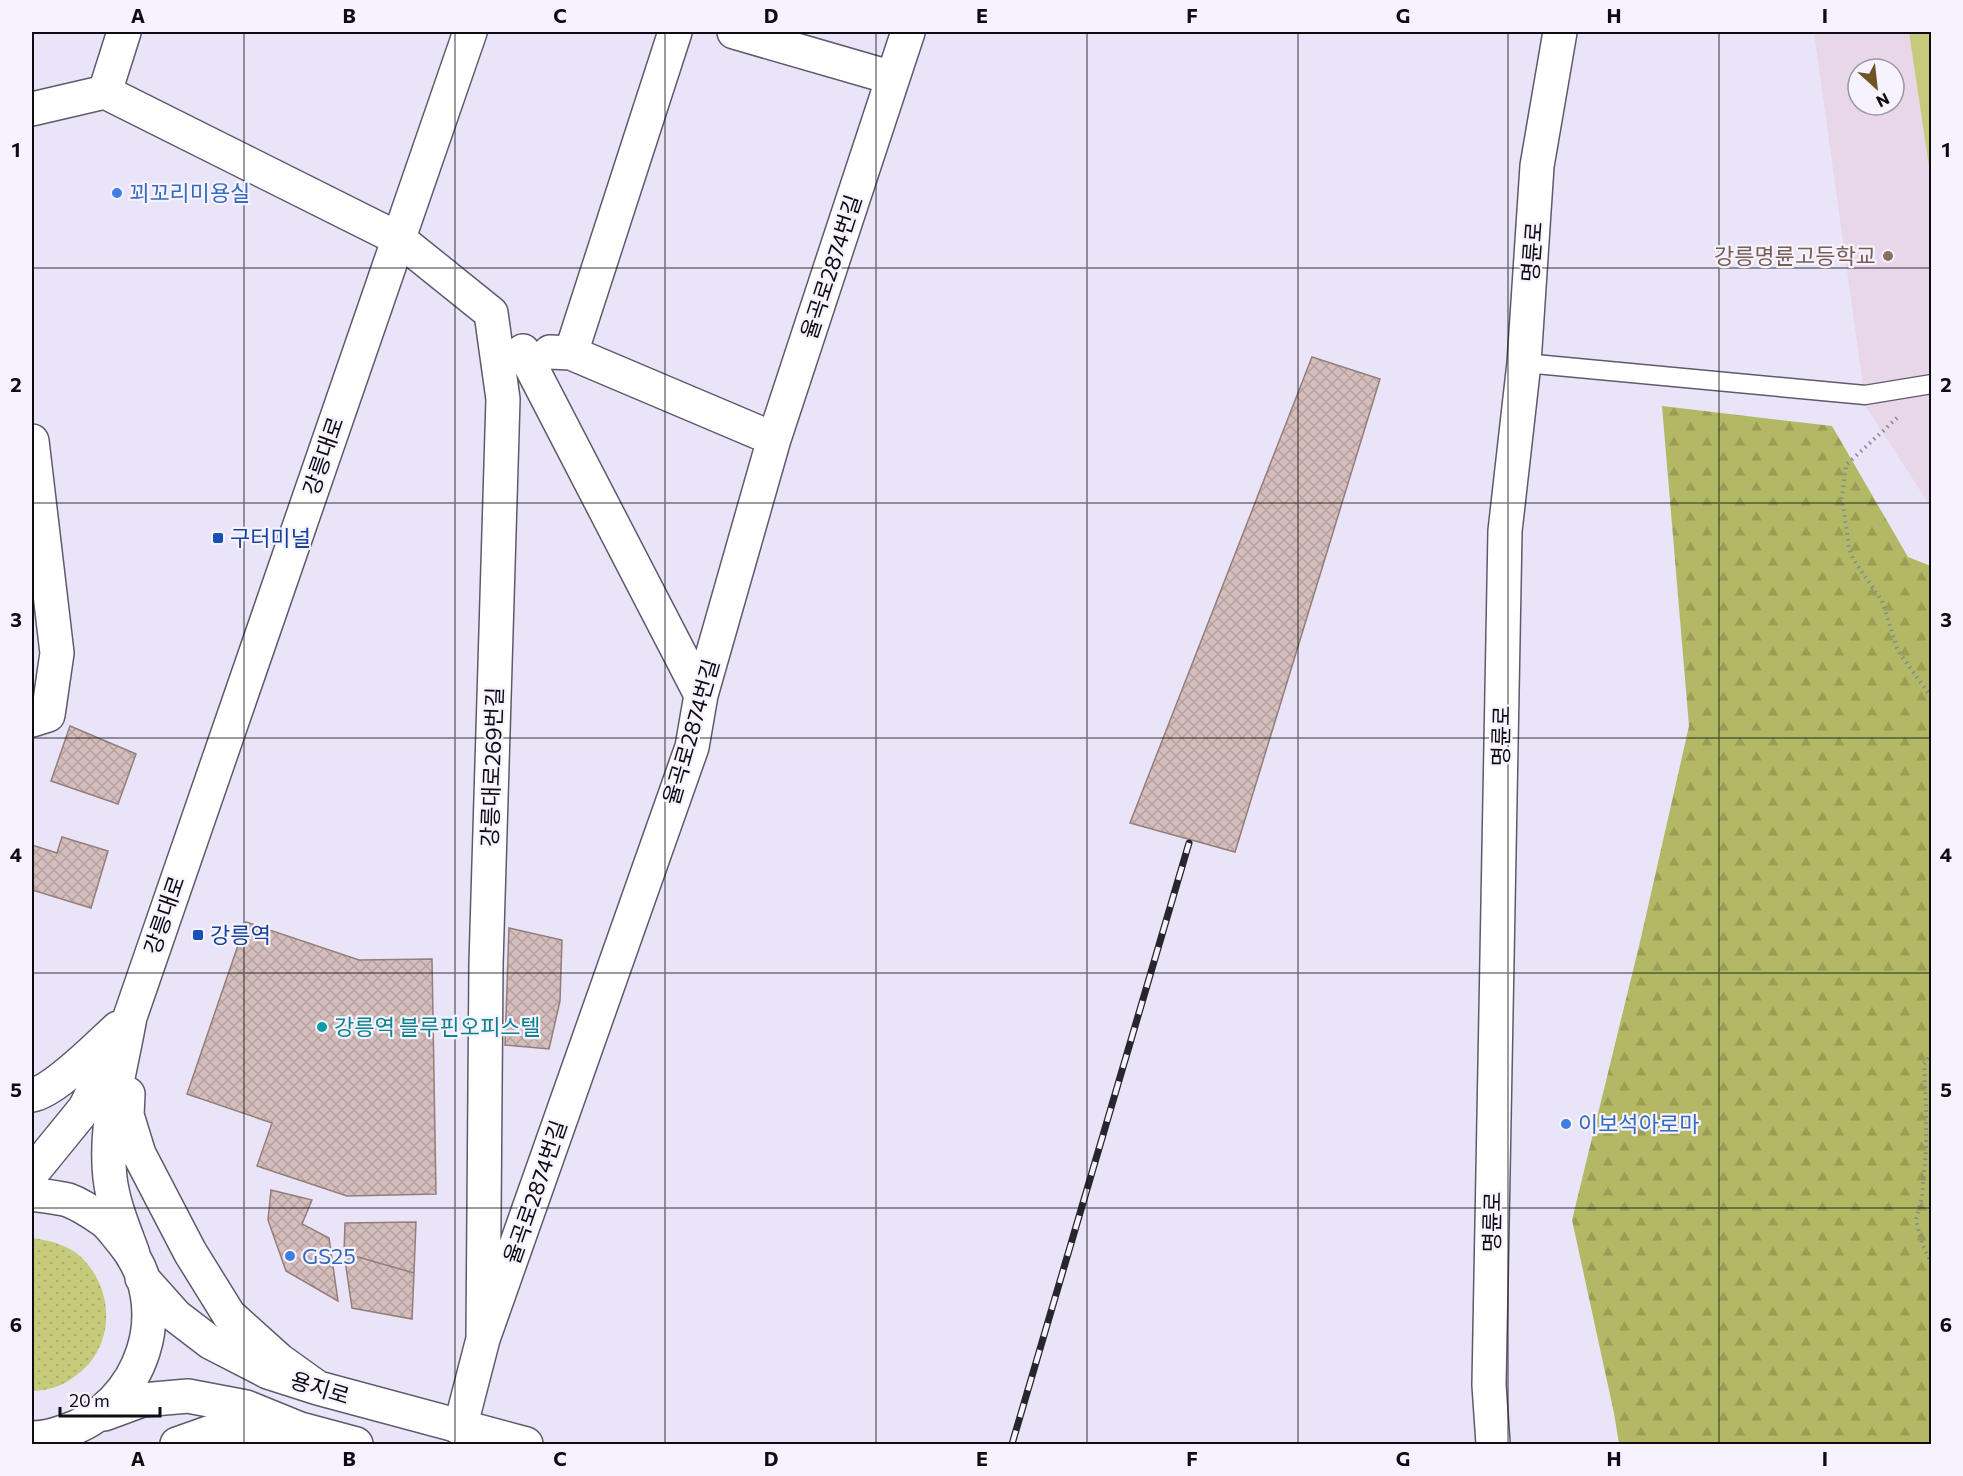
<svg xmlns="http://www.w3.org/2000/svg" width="1963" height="1476" font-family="Commissioner,'Noto Sans KR',sans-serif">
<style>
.education{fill:#e8d7e9;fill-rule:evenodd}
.grass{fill:url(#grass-dots)}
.forest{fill:url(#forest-firs)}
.park{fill:#c6cb7c}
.building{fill:url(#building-cross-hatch);stroke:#937e7c;stroke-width:1.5}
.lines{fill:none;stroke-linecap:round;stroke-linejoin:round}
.lane-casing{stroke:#5f5a6b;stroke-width:21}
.street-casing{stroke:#5f5a6b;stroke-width:36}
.secondary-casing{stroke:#5f5a6b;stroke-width:36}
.path{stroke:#8b8795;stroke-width:4;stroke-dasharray:1.5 4.5;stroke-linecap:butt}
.lane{stroke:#fff;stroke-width:18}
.street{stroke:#fff;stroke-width:33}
.secondary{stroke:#fff;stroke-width:33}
.rail-casing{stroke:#28262d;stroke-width:7}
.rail{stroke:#f6f3fe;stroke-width:4.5;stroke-dasharray:14;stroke-linecap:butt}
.grid{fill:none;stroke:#0e0c12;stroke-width:1.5;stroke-opacity:0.55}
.shop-dot{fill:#3f7fe0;stroke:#f6f3fe;stroke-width:2}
.education-dot{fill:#8d6e63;stroke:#f6f3fe;stroke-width:2}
.transit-dot{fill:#1a4fb4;stroke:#f6f3fe;stroke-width:2}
.culture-dot{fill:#0f9aa8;stroke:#f6f3fe;stroke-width:2}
.labels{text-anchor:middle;stroke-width:4.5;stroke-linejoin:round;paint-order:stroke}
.shop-label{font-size:22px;fill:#366cbe;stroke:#f6f3fe;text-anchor:start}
.street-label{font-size:22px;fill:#0e0c12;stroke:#f6f3fe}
.education-label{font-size:22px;fill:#785e54;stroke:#f6f3fe;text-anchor:end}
.transit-label{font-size:22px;fill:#164399;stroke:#f6f3fe;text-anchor:start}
.culture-label{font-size:22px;fill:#0d838f;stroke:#f6f3fe;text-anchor:start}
.neatline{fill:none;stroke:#0e0c12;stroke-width:2}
.grid-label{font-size:20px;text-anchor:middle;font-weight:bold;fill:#0e0c12}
</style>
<defs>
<pattern id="grass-dots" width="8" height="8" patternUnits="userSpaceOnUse" patternTransform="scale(1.5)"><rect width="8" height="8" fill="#c6cb7c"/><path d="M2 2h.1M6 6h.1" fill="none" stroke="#a9ad6a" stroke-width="1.8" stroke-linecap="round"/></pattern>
<pattern id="forest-firs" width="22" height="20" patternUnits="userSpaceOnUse" patternTransform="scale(1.5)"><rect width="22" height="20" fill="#b3b864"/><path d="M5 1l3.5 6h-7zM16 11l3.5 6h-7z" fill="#999d56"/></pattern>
<pattern id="building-cross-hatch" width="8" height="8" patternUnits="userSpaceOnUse" patternTransform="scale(1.5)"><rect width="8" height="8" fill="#d4bdba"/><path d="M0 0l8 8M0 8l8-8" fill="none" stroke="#b5a19f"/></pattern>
</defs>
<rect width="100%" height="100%" fill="#e9e4f7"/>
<path class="education" d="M 1814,32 L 1931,32 L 1931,507 L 1866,407 ZM 1858,69 L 1894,69 L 1894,105 L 1858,105 Z"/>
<path class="grass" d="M 32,1238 C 49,1240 69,1245 82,1258 C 116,1292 115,1349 74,1377 C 62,1386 47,1391 32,1391 Z"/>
<path class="forest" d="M 1662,406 L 1832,426 L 1908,557 L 1931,566 L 1931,1444 L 1619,1444 L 1614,1413 L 1572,1220 L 1640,942 L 1689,726 Z"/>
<path class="park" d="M 1909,32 L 1931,32 L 1931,180 Z"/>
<path class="building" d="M 1312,357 L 1380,379 L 1235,852 L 1130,823 Z
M 70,726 L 136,754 L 118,804 L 51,781 Z
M 62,837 L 108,851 L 91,908 L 32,890 L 32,845 L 57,853 Z
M 246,922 L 359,960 L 432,959 L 436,1194 L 347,1196 L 257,1166 L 272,1123 L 187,1094 Z
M 509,928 L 562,940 L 560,1001 L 549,1049 L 505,1045 Z
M 271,1190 L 312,1200 L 302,1224 L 329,1238 L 338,1301 L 286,1271 L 268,1220 Z
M 416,1222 L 414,1273 L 344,1253 L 345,1223 Z
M 344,1253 L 414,1273 L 412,1319 L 352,1308 Z"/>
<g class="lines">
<g class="lane-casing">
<path id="lane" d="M 1524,363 L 1865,395 L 1932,384"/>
</g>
<g class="street-casing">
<path id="street" d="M 734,32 L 893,78
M 105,92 L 124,32
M 32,109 L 105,92 L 399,239 L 491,313 L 503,399 L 486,964 L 483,1339
M 523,351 L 701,695
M 550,352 L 571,353 L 774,439
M 571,353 L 675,32
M 32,441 L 57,653 L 48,715 L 32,720
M 460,1428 L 483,1339 L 692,747 L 701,695 L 774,439 L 908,32"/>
</g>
<g class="secondary-casing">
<path id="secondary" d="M 128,1094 L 127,1115 L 139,1154 L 190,1252 L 229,1315 L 279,1360 L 318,1388
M 32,1095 C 55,1091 99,1045 118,1028
M 32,1173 L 85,1108 L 112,1054
M 32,1194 C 43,1196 56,1197 68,1200 C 79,1204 93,1213 103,1220 C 110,1225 116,1234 122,1241 C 177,1306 143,1407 63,1432 C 52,1436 43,1438 32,1438
M 133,1254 C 124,1229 113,1204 110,1178 C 104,1125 121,1069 130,1017 L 470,32
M 142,1278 L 176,1316 L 210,1342 L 268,1372 L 318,1388 L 526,1444
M 104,1414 L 142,1400 L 188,1396 L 246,1407 L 300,1429 L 356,1444
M 177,1444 L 211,1432 L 287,1429
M 1493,1444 L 1489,1385 L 1505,531 L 1524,363 L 1537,166 L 1560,32"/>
</g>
<path class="path" d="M 1897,418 L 1846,465 L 1842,498 L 1849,547 L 1853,559 L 1882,601 L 1898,651 L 1932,698
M 1932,1053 L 1924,1064 L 1926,1106 L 1926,1149 L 1922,1196 L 1916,1220 L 1922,1244 L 1932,1264"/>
<use href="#lane" class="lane"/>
<use href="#street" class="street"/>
<use href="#secondary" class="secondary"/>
<g class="rail-casing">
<path id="rail" d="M 1012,1444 L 1189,843"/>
</g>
<use href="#rail" class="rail"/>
</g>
<path class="grid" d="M 244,32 L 244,1444M 455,32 L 455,1444M 665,32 L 665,1444M 876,32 L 876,1444M 1087,32 L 1087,1444M 1298,32 L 1298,1444M 1508,32 L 1508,1444M 1719,32 L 1719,1444M 32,268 L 1932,268M 32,503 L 1932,503M 32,738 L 1932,738M 32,973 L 1932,973M 32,1208 L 1932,1208"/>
<g class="shop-dot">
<circle cx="117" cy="193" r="6"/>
<circle cx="1566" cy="1124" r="6"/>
<circle cx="290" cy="1256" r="6"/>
</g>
<circle class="education-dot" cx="1888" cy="256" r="6"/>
<g class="transit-dot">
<rect x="212" y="532" width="12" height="12" rx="3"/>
<rect x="192" y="929" width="12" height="12" rx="3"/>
</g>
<circle class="culture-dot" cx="322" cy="1027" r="6"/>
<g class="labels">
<g class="shop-label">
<text x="129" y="201">꾀꼬리미용실</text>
<text x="1578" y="1132">이보석아로마</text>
<text x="302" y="1264">GS25</text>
</g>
<g class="street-label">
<text transform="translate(1532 252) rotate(-86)" y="8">명륜로</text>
<text transform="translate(831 267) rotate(-72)" y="8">율곡로2874번길</text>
<text transform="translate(323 456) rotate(-71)" y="8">강릉대로</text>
<text transform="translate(691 732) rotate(-74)" y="8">율곡로2874번길</text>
<text transform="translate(1501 736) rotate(-89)" y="8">명륜로</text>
<text transform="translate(492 767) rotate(-88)" y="8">강릉대로269번길</text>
<text transform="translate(164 915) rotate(-71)" y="8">강릉대로</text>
<text transform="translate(535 1192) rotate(-71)" y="8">율곡로2874번길</text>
<text transform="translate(1492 1222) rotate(-89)" y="8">명륜로</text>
<text transform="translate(320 1388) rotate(17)" y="8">용지로</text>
</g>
<g class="education-label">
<text x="1876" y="264">강릉명륜고등학교</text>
</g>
<g class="transit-label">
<text x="230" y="546">구터미널</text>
<text x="210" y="943">강릉역</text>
</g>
<g class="culture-label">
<text x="334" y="1035">강릉역 블루핀오피스텔</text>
</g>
</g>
<rect width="1963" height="1476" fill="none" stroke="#f6f3fe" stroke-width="66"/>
<g transform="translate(1876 87) rotate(153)"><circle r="28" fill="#f6f3fe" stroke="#9997a0" stroke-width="1.5"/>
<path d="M0-4.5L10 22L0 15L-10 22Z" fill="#705327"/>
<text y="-9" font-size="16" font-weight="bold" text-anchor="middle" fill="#0e0c12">N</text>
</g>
<path d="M60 1407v9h100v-9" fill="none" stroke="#0e0c12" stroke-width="3"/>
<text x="69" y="1407" font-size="18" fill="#0e0c12" stroke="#f6f3fe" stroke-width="4.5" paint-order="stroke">20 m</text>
<rect x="33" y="33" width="1897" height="1410" class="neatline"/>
<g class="grid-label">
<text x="138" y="23">A</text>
<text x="349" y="23">B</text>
<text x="560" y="23">C</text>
<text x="771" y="23">D</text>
<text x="982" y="23">E</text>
<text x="1192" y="23">F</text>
<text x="1403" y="23">G</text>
<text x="1614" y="23">H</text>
<text x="1825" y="23">I</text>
<text x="16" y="157">1</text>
<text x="1946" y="157">1</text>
<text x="16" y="392">2</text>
<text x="1946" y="392">2</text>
<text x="16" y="627">3</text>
<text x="1946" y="627">3</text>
<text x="16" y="862">4</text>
<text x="1946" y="862">4</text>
<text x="16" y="1097">5</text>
<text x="1946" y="1097">5</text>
<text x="16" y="1332">6</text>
<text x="1946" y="1332">6</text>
<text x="138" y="1466">A</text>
<text x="349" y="1466">B</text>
<text x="560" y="1466">C</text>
<text x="771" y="1466">D</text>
<text x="982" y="1466">E</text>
<text x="1192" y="1466">F</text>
<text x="1403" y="1466">G</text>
<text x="1614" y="1466">H</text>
<text x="1825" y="1466">I</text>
</g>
</svg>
